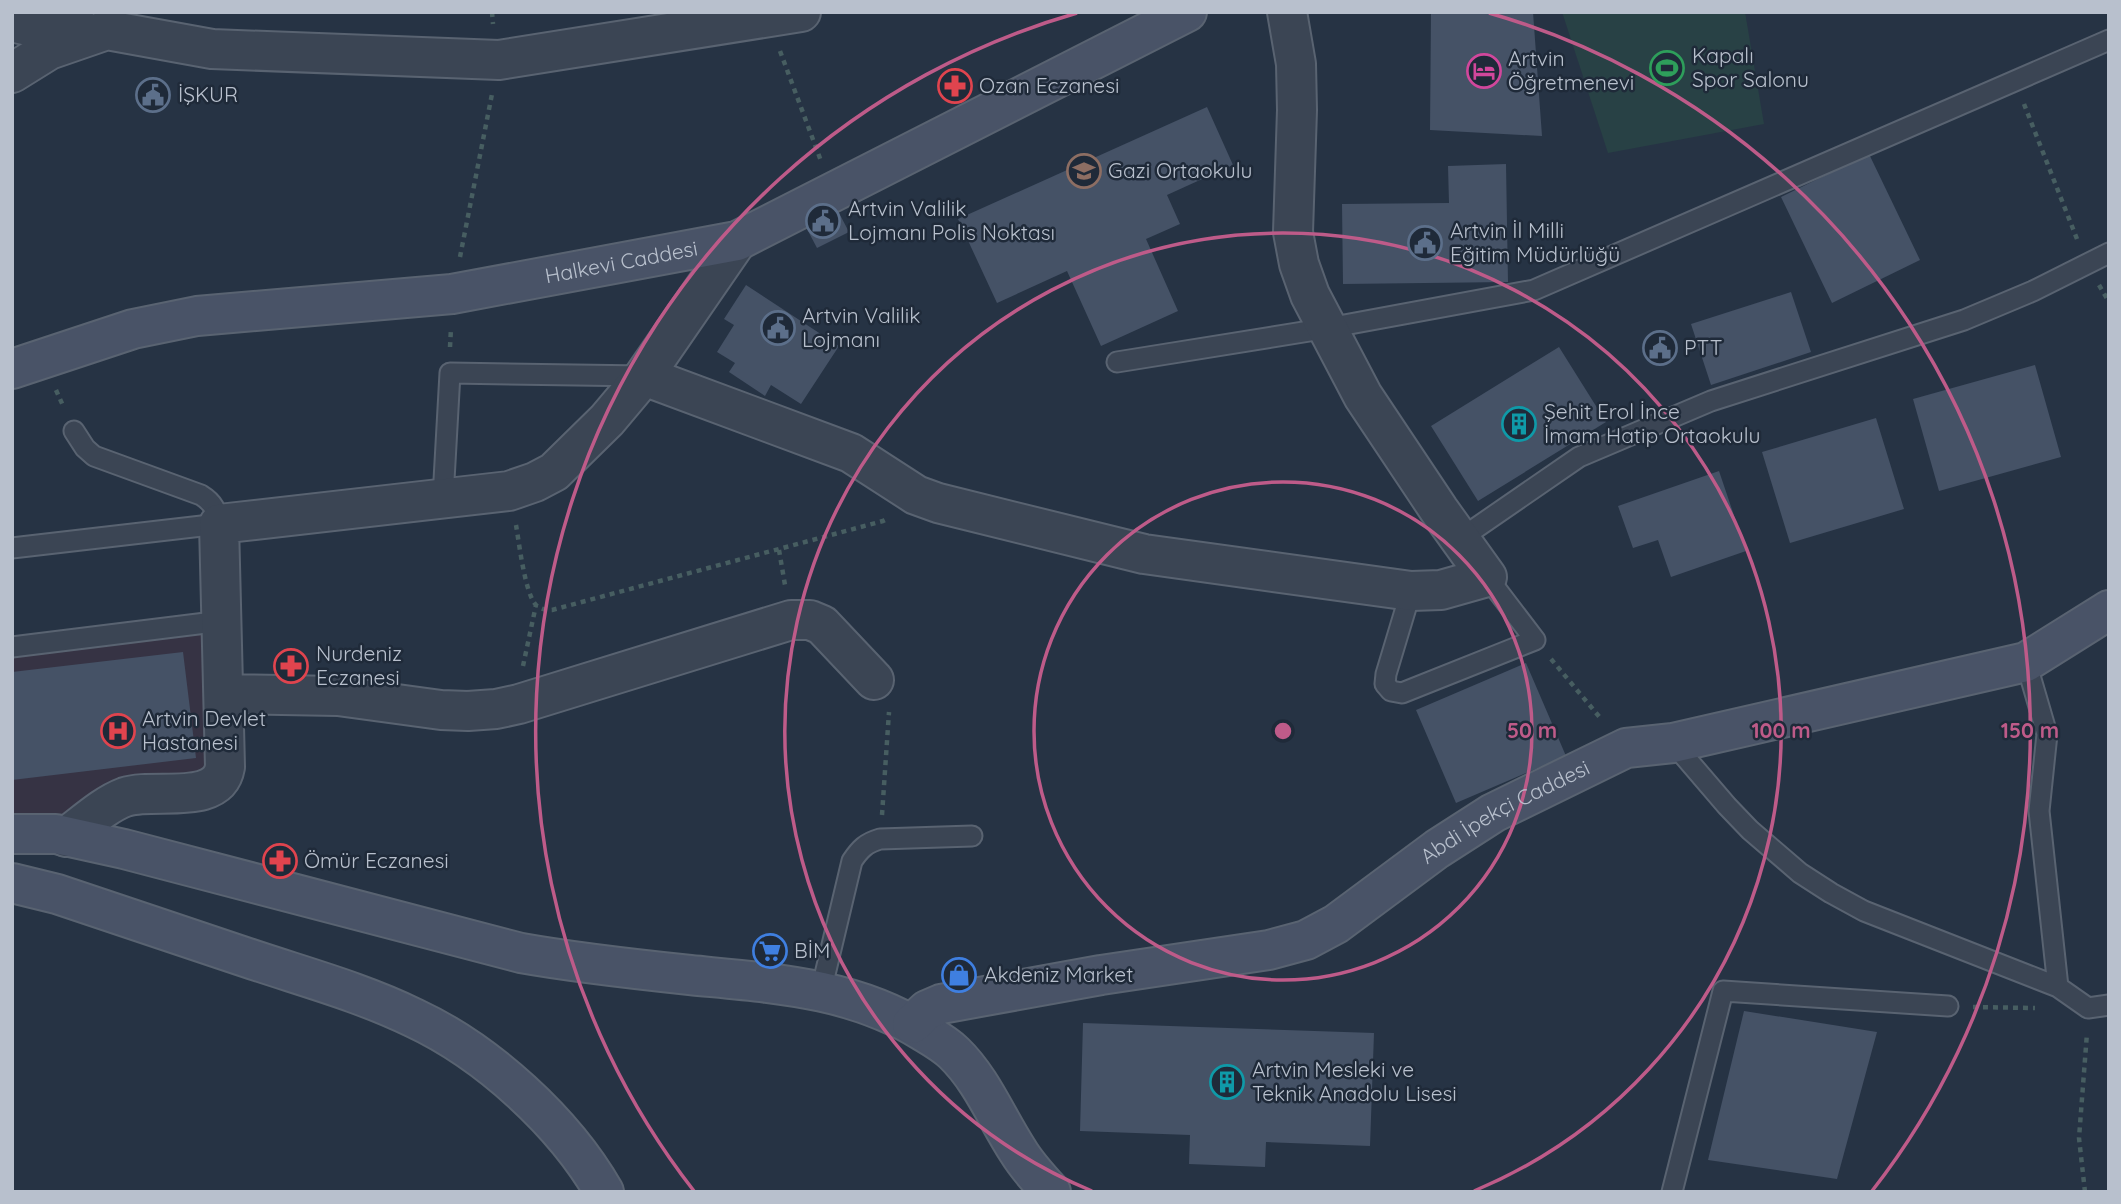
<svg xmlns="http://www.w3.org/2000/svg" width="2121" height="1204" font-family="Quicksand,sans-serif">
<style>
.medical{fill:#363344}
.green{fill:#284145}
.building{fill:#455266}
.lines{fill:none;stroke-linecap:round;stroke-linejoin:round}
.lane-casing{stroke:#596371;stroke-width:23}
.street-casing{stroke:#596371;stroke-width:42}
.secondary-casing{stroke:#596371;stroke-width:42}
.path{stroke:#475e61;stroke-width:4.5;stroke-dasharray:5 5;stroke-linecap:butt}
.lane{stroke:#3b4554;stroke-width:19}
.street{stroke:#3b4554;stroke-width:38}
.secondary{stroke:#495367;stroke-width:38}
.ring{fill:none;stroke:#be5b89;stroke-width:3.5}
.labels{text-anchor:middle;stroke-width:5;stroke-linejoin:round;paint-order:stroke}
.poi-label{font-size:21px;fill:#b8c0cd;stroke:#1f2a39;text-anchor:start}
.street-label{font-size:21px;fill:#b8c0cd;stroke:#1f2a39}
.centre{fill:#be5b89;stroke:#1f2a39;stroke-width:3.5}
.ring-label{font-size:21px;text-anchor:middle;font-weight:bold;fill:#be5b89;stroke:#1f2a39;stroke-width:5;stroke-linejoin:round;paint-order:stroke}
</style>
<rect width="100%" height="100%" fill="#263344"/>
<path class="medical" d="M 222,621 L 225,767 L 12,834 L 12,647 Z"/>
<path class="green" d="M 1562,12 L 1745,12 L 1764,124 L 1608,153 Z"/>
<path class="building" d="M 1431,12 L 1533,12 L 1542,136 L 1430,130 Z
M 1207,107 L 1233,165 L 1167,195 L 1180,224 L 1146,239 L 1178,311 L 1101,346 L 1067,271 L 997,303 L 958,219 Z
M 1869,154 L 1920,260 L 1832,303 L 1781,197 Z
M 1506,164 L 1508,282 L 1343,284 L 1342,204 L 1449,203 L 1448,166 Z
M 829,194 L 849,232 L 817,248 L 797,210 Z
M 746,285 L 839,346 L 801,404 L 771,385 L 765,396 L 729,372 L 735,363 L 717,352 L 734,325 L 724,319 Z
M 1791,292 L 1811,352 L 1711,385 L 1691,324 Z
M 1559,347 L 1606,422 L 1478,501 L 1431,426 Z
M 2035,365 L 2061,457 L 1939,491 L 1913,399 Z
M 1876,418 L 1904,509 L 1790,543 L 1762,452 Z
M 1719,471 L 1746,551 L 1671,577 L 1658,540 L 1633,548 L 1618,506 Z
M 183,652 L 196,758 L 12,780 L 12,672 Z
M 1526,663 L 1566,756 L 1456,803 L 1416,710 Z
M 1744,1011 L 1877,1032 L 1837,1179 L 1708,1160 Z
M 1083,1023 L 1374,1033 L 1370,1146 L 1266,1142 L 1265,1167 L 1189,1164 L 1190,1135 L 1080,1131 Z"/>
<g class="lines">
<g class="lane-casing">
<path id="lane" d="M 1117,362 L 1328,328 L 1534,290 L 2109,40
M 443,498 L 450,373 L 644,376
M 1460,539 L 1579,457 L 1711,401 L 1964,320 L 2033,291 L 2109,253
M 12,548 L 219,524 C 216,510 214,503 201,495 L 94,456 L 85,448 L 74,431
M 1411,591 L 1386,674 L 1385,684 L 1391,691 L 1402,693 L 1535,640 L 1487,577
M 12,647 L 222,621
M 2026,662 L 2047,734 L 2039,811 L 2058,987
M 1673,743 L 1727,806 L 1750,830 L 1800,873 L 1831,893 L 1864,911 L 2058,987 L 2088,1008 L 2109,1005
M 821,991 L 852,861 C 860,849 866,843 880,839 L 972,836
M 1672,1192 L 1723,991 L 1948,1006"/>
</g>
<g class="street-casing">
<path id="street" d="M 12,22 C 39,29 51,31 74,12
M 12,73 L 49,50 L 107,30 L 212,49 L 499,60 L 801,12
M 644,376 L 851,453 L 916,495 L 938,503 L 1144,554 L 1411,591 L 1441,590 L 1487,577 L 1439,510 L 1363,396 L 1310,295 L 1299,264 L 1293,232 L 1297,110 L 1296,64 L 1287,12
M 224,694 L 338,696 L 441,710 L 468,711 L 496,709 L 519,704 L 791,620 L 810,620 L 822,625 L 874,680
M 66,837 C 85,823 104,805 125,797 C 155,787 218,807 225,767 L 219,524 L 509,491 L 535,482 L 554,472 L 607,420 L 644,376 L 737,241"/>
</g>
<g class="secondary-casing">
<g id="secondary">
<path id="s1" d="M 12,369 L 133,329 L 197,316 L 452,294 L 737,241 L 1187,12"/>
<path d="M 12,834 L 56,834 L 124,849 L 521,953 C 577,963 633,969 690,975 C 771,983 853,987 924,1032 C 934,1038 946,1045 954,1053 C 982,1080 997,1119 1018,1151 C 1027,1166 1039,1179 1051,1192"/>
<path d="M 12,883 L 57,894 C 123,916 188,938 254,960 C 308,978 363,993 414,1018 C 487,1052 564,1122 604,1192"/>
<path id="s2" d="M 912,1024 L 927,1010 L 941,1004 L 1101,975 L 1269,950 L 1306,940 L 1336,924 L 1437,849 L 1493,813 L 1626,748 L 1673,743 L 2026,662 L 2109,610"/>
</g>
</g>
<path class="path" d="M 492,12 L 493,24
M 780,51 L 821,161
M 2024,104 L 2077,239
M 460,257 L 492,94
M 2099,285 L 2109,302
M 450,347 L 451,328
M 56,390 L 64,408
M 516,525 C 519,542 525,594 536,605 C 540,609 546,610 552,610 L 883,521 L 889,518
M 779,550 L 785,585
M 1551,659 L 1602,720
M 523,666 L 536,605
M 882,815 L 889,712
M 1973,1007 L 2035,1008
M 2085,1192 L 2079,1138 L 2087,1033"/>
<use href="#lane" class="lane"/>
<use href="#street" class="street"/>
<use href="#secondary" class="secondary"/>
</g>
<g class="ring">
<circle cx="1283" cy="731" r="249"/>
<path d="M1092 1191A498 498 0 1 1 1474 1191"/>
<path d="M694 1191A747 747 0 0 1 1077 13M1489 13A747 747 0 0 1 1872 1191"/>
</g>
<defs>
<g id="stadium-ring" transform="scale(1.75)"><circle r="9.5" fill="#1f2a39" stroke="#2e9e5b" stroke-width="1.5"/><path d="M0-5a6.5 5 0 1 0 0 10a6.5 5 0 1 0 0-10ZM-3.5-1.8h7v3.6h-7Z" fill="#2e9e5b"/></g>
<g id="hotel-ring" transform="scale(1.75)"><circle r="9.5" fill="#1f2a39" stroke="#d1479c" stroke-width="1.5"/><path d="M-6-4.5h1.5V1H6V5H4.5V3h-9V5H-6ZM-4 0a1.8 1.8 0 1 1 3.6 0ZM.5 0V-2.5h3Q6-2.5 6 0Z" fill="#d1479c"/></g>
<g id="pharmacy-ring" transform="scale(1.75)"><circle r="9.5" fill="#1f2a39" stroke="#e0444e" stroke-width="1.5"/><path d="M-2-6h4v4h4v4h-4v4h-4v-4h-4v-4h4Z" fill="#e0444e"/></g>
<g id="civic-ring" transform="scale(1.75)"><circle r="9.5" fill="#1f2a39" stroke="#5c6f8a" stroke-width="1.5"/><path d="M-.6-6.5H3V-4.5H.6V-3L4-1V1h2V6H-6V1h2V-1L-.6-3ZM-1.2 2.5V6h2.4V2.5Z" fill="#5c6f8a"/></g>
<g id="school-ring" transform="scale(1.75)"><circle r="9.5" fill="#1f2a39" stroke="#8d6e63" stroke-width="1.5"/><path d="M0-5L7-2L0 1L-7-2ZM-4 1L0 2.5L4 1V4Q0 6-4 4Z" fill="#8d6e63"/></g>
<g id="building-ring" transform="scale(1.75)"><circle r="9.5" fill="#1f2a39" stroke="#0f9aa8" stroke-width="1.5"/><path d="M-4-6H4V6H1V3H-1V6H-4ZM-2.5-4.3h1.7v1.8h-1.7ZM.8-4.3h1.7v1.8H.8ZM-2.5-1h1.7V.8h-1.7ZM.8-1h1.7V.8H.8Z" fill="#0f9aa8"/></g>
<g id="hospital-ring" transform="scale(1.75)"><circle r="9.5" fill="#1f2a39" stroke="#e0444e" stroke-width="1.5"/><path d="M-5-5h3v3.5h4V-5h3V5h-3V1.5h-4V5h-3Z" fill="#e0444e"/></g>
<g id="supermarket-ring" transform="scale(1.75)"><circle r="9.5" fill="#1f2a39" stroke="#3f7fe0" stroke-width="1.5"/><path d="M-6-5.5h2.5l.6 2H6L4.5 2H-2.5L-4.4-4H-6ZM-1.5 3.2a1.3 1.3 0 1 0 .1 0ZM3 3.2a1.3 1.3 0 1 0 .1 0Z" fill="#3f7fe0"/></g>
<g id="shop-ring" transform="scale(1.75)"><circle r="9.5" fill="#1f2a39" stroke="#3f7fe0" stroke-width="1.5"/><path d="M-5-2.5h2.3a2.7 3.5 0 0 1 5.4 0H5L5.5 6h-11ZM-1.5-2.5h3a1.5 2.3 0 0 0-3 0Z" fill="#3f7fe0"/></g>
</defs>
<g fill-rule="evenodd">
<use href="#stadium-ring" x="1667" y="68"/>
<use href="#hotel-ring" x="1484" y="71"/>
<use href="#pharmacy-ring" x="955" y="86"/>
<use href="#civic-ring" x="153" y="95"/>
<use href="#school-ring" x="1084" y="171"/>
<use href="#civic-ring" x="823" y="221"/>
<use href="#civic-ring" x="1425" y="243"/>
<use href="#civic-ring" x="778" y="328"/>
<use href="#civic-ring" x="1660" y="348"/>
<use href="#building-ring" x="1519" y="424"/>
<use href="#pharmacy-ring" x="291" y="666"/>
<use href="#hospital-ring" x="118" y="731"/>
<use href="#pharmacy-ring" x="280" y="861"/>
<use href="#supermarket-ring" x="770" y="951"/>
<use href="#shop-ring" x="959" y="975"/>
<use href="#building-ring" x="1227" y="1082"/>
</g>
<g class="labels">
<g class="poi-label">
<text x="1692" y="63">Kapalı<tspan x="1692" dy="24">Spor Salonu</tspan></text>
<text x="1508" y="66">Artvin<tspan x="1508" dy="24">Öğretmenevi</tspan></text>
<text x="979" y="93">Ozan Eczanesi</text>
<text x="178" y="102">İŞKUR</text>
<text x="1108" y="178">Gazi Ortaokulu</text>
<text x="848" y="216">Artvin Valilik<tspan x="848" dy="24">Lojmanı Polis Noktası</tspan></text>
<text x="1450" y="238">Artvin İl Milli<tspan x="1450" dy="24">Eğitim Müdürlüğü</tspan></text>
<text x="802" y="323">Artvin Valilik<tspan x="802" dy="24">Lojmanı</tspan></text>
<text x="1684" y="355">PTT</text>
<text x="1544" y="419">Şehit Erol İnce<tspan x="1544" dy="24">İmam Hatip Ortaokulu</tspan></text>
<text x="316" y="661">Nurdeniz<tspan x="316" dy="24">Eczanesi</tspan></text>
<text x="142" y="726">Artvin Devlet<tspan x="142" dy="24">Hastanesi</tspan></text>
<text x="304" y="868">Ömür Eczanesi</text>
<text x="794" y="958">BİM</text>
<text x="984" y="982">Akdeniz Market</text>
<text x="1252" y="1077">Artvin Mesleki ve<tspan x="1252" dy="24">Teknik Anadolu Lisesi</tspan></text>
</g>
<g class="street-label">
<text dy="7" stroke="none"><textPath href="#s1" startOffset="621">Halkevi Caddesi</textPath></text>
<text dy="7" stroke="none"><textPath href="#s2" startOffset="644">Abdi İpekçi Caddesi</textPath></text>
</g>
</g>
<circle cx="1283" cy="731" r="10" class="centre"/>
<g class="ring-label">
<text x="1532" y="738">50 m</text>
<text x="1781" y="738">100 m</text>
<text x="2030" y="738">150 m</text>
</g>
<rect width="2121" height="1204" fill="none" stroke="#b8c0cd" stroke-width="28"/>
</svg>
